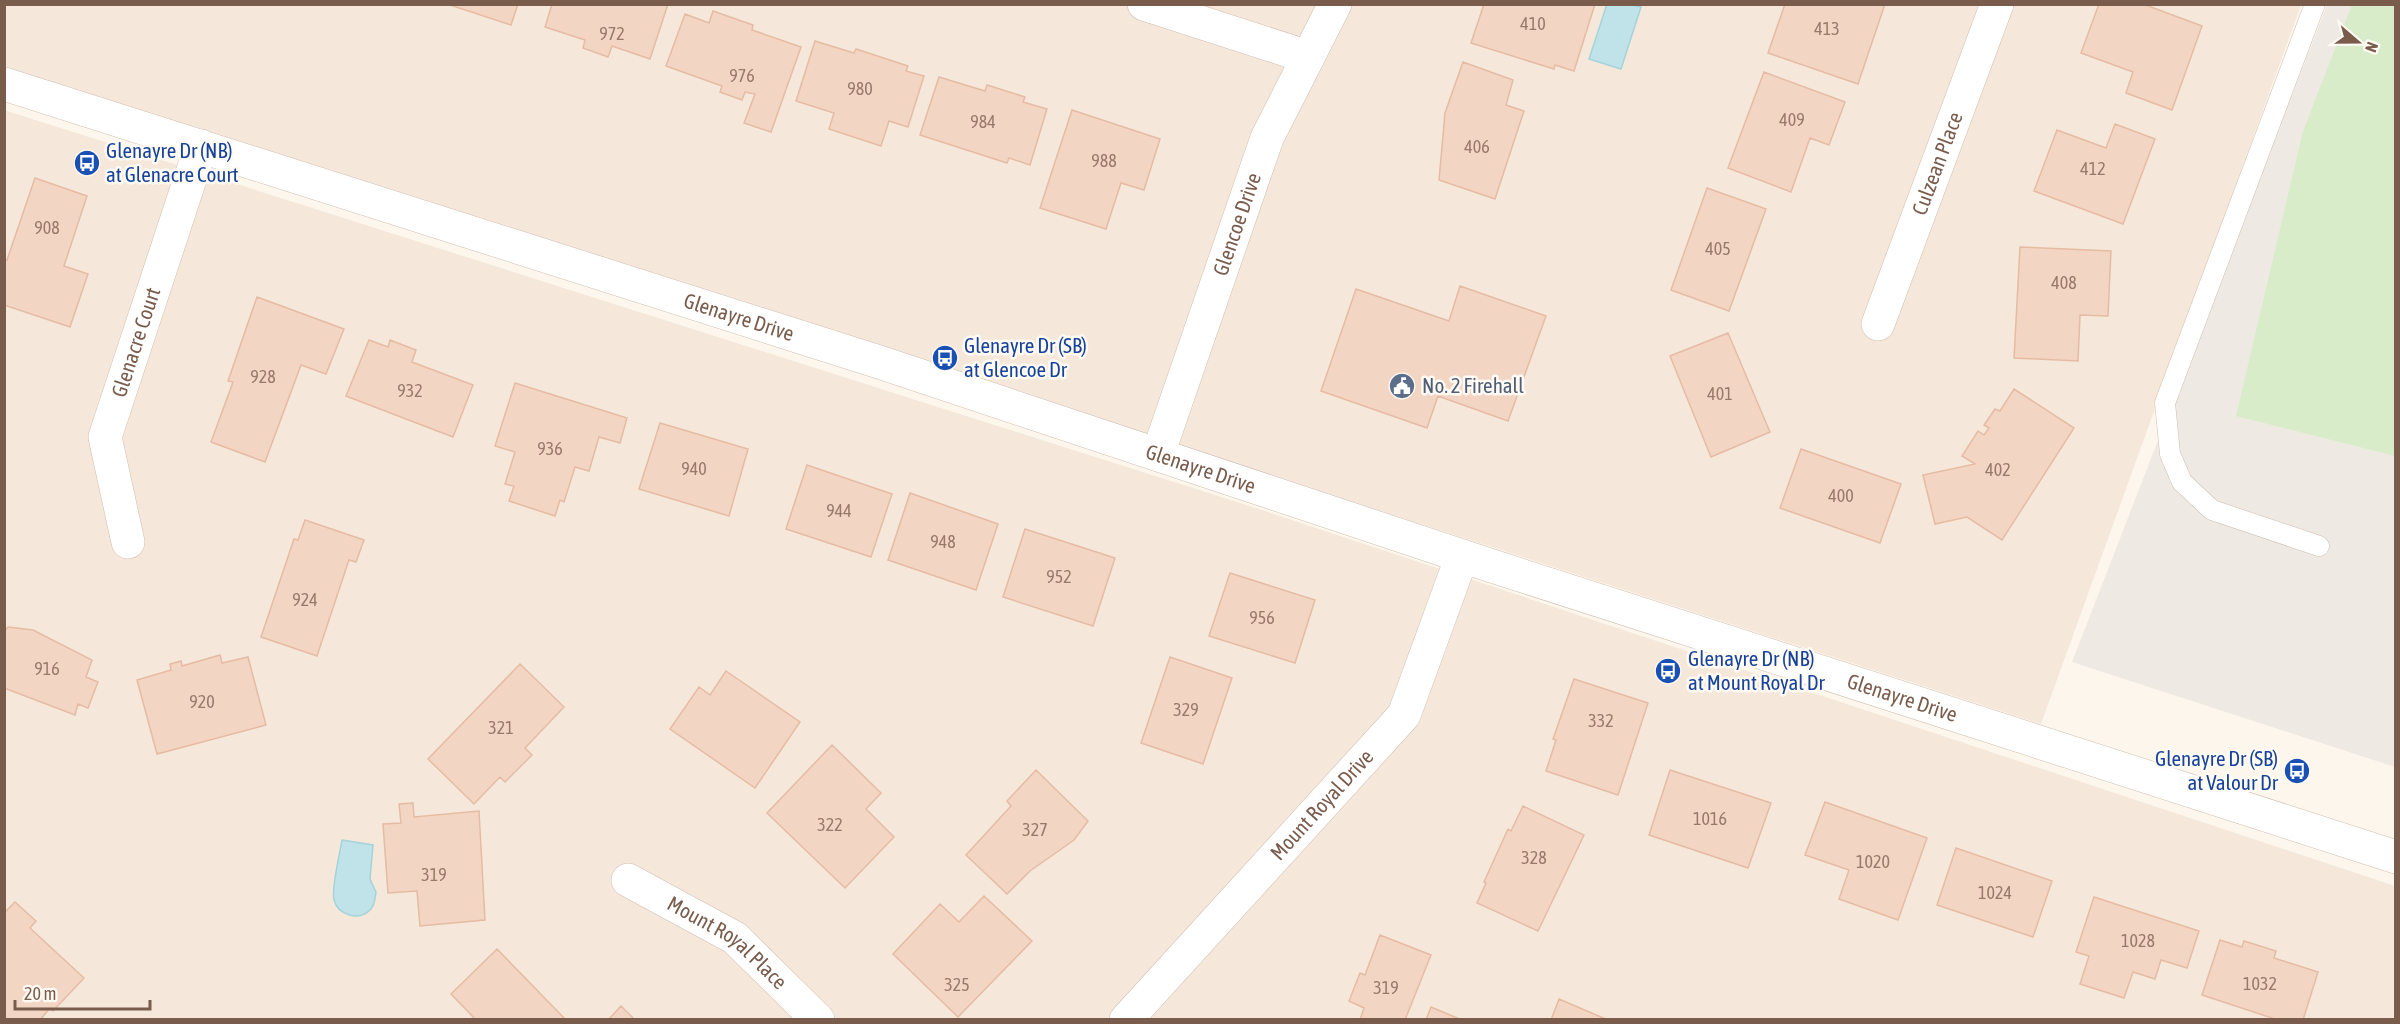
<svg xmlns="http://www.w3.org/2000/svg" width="2400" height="1024" font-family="'Asap Condensed',sans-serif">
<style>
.residential{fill:#f5e8da}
.industrial{fill:#efe9e4}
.green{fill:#d8ecc9}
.water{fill:#bfe3e8;stroke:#a5d3da;stroke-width:1.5}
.building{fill:#f3d5c3;stroke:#e6bba3;stroke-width:1.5}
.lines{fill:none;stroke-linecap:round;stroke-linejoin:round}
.service-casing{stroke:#d1beb0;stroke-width:21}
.minor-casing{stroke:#d1beb0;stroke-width:34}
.tertiary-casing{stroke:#d1beb0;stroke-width:34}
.service{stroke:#fff;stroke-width:20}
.minor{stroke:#fff;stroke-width:33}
.tertiary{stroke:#fff;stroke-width:33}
.labels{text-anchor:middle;stroke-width:5;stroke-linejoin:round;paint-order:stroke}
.number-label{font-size:18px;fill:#987a6a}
.transit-label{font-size:21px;fill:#164399;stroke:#fffaf3;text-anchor:start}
.street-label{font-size:21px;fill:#7a5c4d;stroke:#fffaf3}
.service-label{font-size:21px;fill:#4e5e75;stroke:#fffaf3;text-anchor:start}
</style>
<rect width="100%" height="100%" fill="#fdf6ec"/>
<path class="residential" d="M 5,4 L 2301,5 L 2041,724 L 1054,406 L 5,75 Z
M 4,110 L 1259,509 L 2395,886 L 2395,1019 L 5,1019 Z"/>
<path class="industrial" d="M 2327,5 L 2395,5 L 2395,767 L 2072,662 Z"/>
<path class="green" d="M 2352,5 L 2395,5 L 2395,456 L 2236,416 L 2303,131 Z"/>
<path class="water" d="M 1607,4 L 1632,5 L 1641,7 L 1621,69 L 1589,59 Z
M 342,840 L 373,845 L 370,879 L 376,892 C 375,897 375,905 371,909 C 359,922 338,915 334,900 C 331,889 340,853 342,840 Z"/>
<path class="building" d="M 447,4 L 518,4 L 511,25 Z
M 552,4 L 668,4 L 650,59 L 612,46 L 608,57 L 583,48 L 585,40 L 545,27 Z
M 1484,4 L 1595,4 L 1574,71 L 1555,65 L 1554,69 L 1471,43 Z
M 1785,4 L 1885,4 L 1858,84 L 1768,53 Z
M 2099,4 L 2143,4 L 2202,26 L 2172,110 L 2126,93 L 2133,72 L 2081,53 Z
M 713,11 L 753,25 L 752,30 L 801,47 L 771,132 L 744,123 L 755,94 L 745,92 L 742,100 L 720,92 L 722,86 L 666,66 L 685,14 L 709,23 Z
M 815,41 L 854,53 L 856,49 L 908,66 L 906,71 L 924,76 L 908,127 L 889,121 L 881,146 L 829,129 L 834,113 L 796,101 Z
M 1463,62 L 1513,80 L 1506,105 L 1524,111 L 1495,199 L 1439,180 L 1445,113 Z
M 1764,72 L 1845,102 L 1829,145 L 1810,138 L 1791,192 L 1728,168 Z
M 939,77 L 985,91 L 987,85 L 1025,97 L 1023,102 L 1047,109 L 1030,165 L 1009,158 L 1007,163 L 920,135 Z
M 1072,110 L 1160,139 L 1144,190 L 1121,183 L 1106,229 L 1040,208 Z
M 2115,124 L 2155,139 L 2123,224 L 2034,191 L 2057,130 L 2106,148 Z
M 35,178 L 87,196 L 64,266 L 88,274 L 70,327 L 4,305 L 4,259 L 7,260 Z
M 1707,188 L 1766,209 L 1729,311 L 1671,290 Z
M 2020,247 L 2111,251 L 2108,316 L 2080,315 L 2078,361 L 2014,358 Z
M 1460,286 L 1546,316 L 1508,421 L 1438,396 L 1427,428 L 1321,391 L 1356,289 L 1449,321 Z
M 257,297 L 344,329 L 326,374 L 301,365 L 265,462 L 211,442 L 233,382 L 228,381 Z
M 1728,333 L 1770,432 L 1711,457 L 1670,356 Z
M 369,340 L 388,347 L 390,340 L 416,350 L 412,362 L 473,385 L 453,437 L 346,396 Z
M 515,383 L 627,418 L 620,443 L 599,437 L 589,471 L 575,467 L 564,502 L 560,500 L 555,516 L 509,501 L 514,486 L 505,484 L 515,452 L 495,446 Z
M 2014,389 L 2074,428 L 2002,540 L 1967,517 L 1935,524 L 1923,475 L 1975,464 L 1962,456 L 1978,431 L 1984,435 L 1989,428 L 1984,425 L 1995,409 L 2000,411 Z
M 660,423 L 748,449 L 729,516 L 639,489 Z
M 1801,449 L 1901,484 L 1880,543 L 1780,508 Z
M 807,465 L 892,494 L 871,557 L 786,529 Z
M 910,493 L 998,524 L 976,590 L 888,560 Z
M 305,520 L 364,540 L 356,562 L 349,560 L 317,656 L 261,637 L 294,539 L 298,540 Z
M 1025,529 L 1115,558 L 1093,626 L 1003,597 Z
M 1230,573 L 1315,600 L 1295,663 L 1209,636 Z
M 8,627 L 33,630 L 92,660 L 86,677 L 98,682 L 88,708 L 78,704 L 75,715 L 4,688 L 4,632 Z
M 220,655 L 222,663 L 248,657 L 266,725 L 157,754 L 137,680 L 171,670 L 170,664 L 181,661 L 182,666 Z
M 1170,657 L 1232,678 L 1203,764 L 1141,743 Z
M 520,664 L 564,707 L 525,748 L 532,755 L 505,782 L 500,777 L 474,804 L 428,759 Z
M 726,671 L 800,722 L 755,788 L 670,729 L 699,687 L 710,695 Z
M 1574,679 L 1648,703 L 1618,795 L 1546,771 L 1556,740 L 1553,739 Z
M 832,745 L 881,793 L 866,809 L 894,837 L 845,888 L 767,813 Z
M 1036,770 L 1088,821 L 1074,840 L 1030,871 L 1007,894 L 966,855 L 1011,806 L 1007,801 Z
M 1670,770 L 1771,803 L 1748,868 L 1649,835 Z
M 1825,802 L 1927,838 L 1898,920 L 1839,899 L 1849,870 L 1805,855 Z
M 413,803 L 414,817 L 479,811 L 485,920 L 420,926 L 417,891 L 388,893 L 383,824 L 401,823 L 399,804 Z
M 1523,806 L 1584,835 L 1538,931 L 1477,903 L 1486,883 L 1484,882 L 1508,829 L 1511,831 Z
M 1956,848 L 2052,881 L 2033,937 L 1937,905 Z
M 984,896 L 1032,941 L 958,1017 L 893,954 L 940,904 L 959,922 Z
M 2094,897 L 2199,931 L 2187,968 L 2161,960 L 2155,979 L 2133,972 L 2124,998 L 2080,984 L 2089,956 L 2076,952 Z
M 15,902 L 36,921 L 30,928 L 84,978 L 53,1011 L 50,1008 L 40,1020 L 4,1020 L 4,913 Z
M 1380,935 L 1431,955 L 1405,1020 L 1360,1020 L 1364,1008 L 1349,1001 L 1360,973 L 1365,975 Z
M 2220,940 L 2242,947 L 2244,941 L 2276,951 L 2274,958 L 2318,972 L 2303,1020 L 2278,1020 L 2202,995 Z
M 497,949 L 566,1020 L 476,1020 L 451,994 Z
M 1559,999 L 1608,1020 L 1551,1020 Z
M 621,1006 L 635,1020 L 608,1020 Z
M 1431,1007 L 1462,1020 L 1426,1020 Z"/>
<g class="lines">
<g class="service-casing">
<path id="service" d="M 2315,4 L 2165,403 L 2170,454 L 2182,482 L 2212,510 L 2319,546"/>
</g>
<g class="minor-casing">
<g id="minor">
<path d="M 1144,4 L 1308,57"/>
<path id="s1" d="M 1878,324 L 1997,4"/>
<path id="s2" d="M 128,542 L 105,437 L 201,146"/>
<path id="s3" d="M 628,880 L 735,938 L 818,1020"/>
<path id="s4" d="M 1126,1020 L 1404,715 L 1462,556"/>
</g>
</g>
<g class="tertiary-casing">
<g id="tertiary">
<path id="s5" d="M 4,84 L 879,362 L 1489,565 L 2396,857"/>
<path id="s6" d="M 1158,454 L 1267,138 L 1335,4"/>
</g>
</g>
<use href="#service" class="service"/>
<use href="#minor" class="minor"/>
<use href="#tertiary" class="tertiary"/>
</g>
<defs>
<g id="bus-disc" transform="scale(1.35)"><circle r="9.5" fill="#1a4fb4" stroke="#fffaf3"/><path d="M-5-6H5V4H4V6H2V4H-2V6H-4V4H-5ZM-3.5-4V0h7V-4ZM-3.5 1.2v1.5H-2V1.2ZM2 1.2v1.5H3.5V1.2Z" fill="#fff"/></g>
<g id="civic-disc" transform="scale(1.35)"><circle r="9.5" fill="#5c6f8a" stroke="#fffaf3"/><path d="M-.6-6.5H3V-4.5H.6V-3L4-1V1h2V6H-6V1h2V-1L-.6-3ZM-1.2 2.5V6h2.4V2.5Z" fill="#fff"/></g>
</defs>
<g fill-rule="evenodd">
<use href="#bus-disc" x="87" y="163"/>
<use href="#bus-disc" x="945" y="358"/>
<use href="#civic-disc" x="1402" y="386"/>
<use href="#bus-disc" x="1668" y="671"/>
<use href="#bus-disc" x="2297" y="771"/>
</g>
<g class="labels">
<g class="number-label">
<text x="1533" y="30">410</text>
<text x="1827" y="35">413</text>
<text x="612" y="40">972</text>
<text x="742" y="82">976</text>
<text x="860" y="95">980</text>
<text x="1792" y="126">409</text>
<text x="983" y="128">984</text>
<text x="1477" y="153">406</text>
<text x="1104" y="167">988</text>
<text x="2093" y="175">412</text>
<text x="47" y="234">908</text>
<text x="1718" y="255">405</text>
<text x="2064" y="289">408</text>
<text x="263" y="383">928</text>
<text x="410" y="397">932</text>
<text x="1720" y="400">401</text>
<text x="550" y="455">936</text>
<text x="694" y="475">940</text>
<text x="1998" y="476">402</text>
<text x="1841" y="502">400</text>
<text x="839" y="517">944</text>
<text x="943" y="548">948</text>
<text x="1059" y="583">952</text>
<text x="305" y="606">924</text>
<text x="1262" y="624">956</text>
<text x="47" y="675">916</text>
<text x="202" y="708">920</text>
<text x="1186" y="716">329</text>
<text x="1601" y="727">332</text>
<text x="501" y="734">321</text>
<text x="1710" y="825">1016</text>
<text x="830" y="831">322</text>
<text x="1035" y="836">327</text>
<text x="1534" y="864">328</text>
<text x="1873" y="868">1020</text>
<text x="434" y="881">319</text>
<text x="1995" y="899">1024</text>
<text x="2138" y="947">1028</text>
<text x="2260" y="990">1032</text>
<text x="957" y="991">325</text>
<text x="1386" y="994">319</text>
</g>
<g class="transit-label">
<text x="106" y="158">Glenayre Dr (NB)<tspan x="106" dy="24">at Glenacre Court</tspan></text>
<text x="964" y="353">Glenayre Dr (SB)<tspan x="964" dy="24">at Glencoe Dr</tspan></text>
<text x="1688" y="666">Glenayre Dr (NB)<tspan x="1688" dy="24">at Mount Royal Dr</tspan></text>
<text x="2278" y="766" text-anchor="end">Glenayre Dr (SB)<tspan x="2278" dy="24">at Valour Dr</tspan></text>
</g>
<g class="street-label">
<text dy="7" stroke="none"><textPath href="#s1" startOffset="171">Culzean Place</textPath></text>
<text dy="7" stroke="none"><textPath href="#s6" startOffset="243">Glencoe Drive</textPath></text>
<text dy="7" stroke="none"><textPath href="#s5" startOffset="771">Glenayre Drive</textPath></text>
<text dy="7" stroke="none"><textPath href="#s2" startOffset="207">Glenacre Court</textPath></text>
<text dy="7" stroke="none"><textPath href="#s5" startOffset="1257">Glenayre Drive</textPath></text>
<text dy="7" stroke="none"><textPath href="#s5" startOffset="1995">Glenayre Drive</textPath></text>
<text dy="7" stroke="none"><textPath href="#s4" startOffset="291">Mount Royal Drive</textPath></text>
<text dy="7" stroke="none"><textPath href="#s3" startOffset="118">Mount Royal Place</textPath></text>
</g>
<g class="service-label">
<text x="1422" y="393">No. 2 Firehall</text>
</g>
</g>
<rect width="2400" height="1024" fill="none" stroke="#7a5c4d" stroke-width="12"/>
<g transform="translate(2358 42) rotate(110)" stroke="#fffaf3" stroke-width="4.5" paint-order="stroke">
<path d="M0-4.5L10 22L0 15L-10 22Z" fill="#7a5c4d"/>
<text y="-9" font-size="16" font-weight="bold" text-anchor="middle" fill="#7a5c4d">N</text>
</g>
<path d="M15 1000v9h135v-9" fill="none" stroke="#7a5c4d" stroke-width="3"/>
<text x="24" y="1000" font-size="18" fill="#7a5c4d" stroke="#fffaf3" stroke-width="4.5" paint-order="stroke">20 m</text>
</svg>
